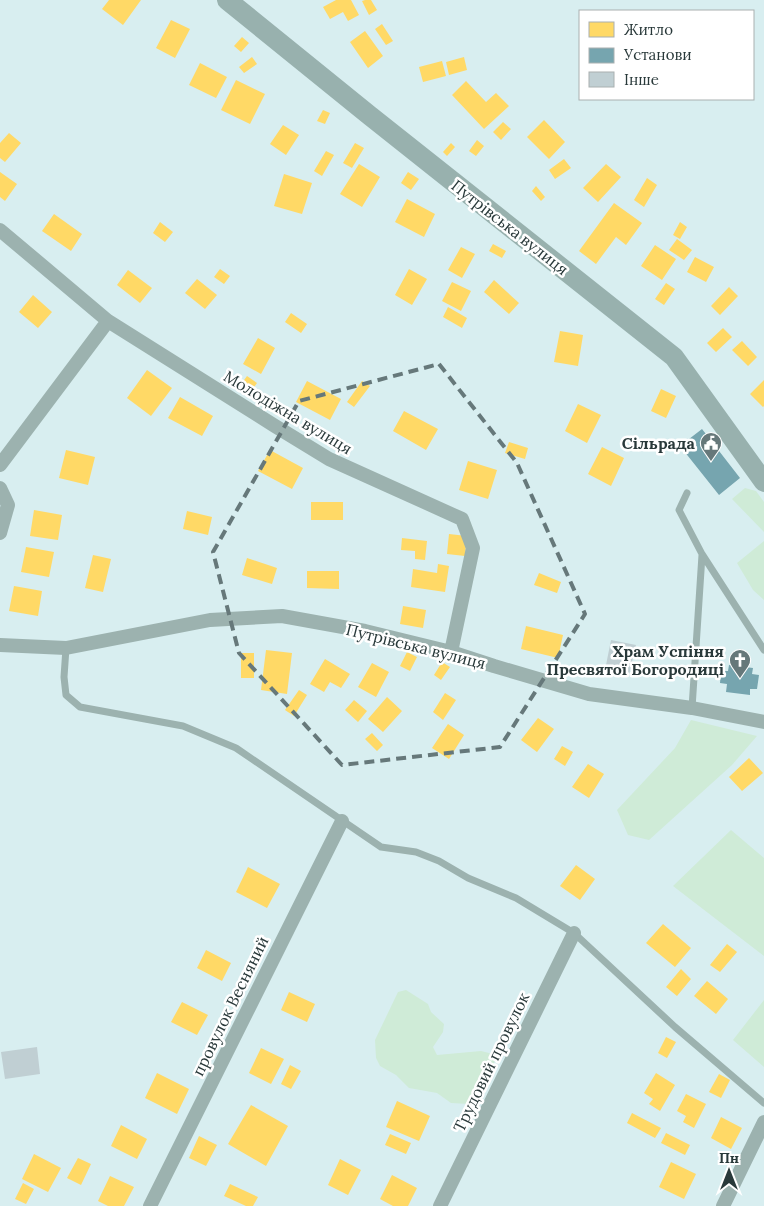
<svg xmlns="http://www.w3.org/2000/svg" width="764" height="1206" font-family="Lora,serif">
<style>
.green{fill:#cfebd7}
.homes{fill:#ffd966}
.public{fill:#76a5af}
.building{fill:#c0cfd3}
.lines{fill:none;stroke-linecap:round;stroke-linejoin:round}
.lane{stroke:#9cb2af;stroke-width:7}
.street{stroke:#9cb2af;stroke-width:14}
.secondary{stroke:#98b1ae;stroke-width:20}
.marked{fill:none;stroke:#66787a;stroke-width:4;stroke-dasharray:10 6;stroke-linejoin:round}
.labels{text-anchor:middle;stroke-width:5;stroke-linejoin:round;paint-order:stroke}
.street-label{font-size:16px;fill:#29393a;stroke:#fff}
.poi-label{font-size:16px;font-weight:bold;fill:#29393a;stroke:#fff;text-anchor:end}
</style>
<rect width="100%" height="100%" fill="#d8eef0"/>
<path class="green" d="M 745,488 L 756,491 L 764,502 L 764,532 L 732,499 Z
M 764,541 L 764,600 L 753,590 L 737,563 Z
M 691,720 L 757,736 L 732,765 L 649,840 L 628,835 L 617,810 L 675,748 Z
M 731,830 L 764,858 L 764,956 L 673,886 Z
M 406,990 L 428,1004 L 431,1012 L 444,1024 L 443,1032 L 433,1047 L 437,1055 L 481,1051 L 489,1053 L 495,1059 L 493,1068 L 482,1082 L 477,1099 L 469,1104 L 451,1103 L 437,1093 L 409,1088 L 396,1075 L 380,1066 L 376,1058 L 375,1040 L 398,992 Z
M 764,1000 L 764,1067 L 733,1040 Z"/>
<path class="homes" d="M 109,0 L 141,0 L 123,25 L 102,9 Z
M 336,0 L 351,0 L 359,15 L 348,21 L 343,12 L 330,19 L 323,7 Z
M 365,0 L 371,0 L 377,10 L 369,15 L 362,1 Z
M 171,20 L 190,29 L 175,58 L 156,48 Z
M 382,24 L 393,41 L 386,45 L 375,29 Z
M 365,31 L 383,56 L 368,68 L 350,42 Z
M 242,37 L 249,43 L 241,52 L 234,46 Z
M 252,57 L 257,64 L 244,73 L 239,67 Z
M 464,57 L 467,70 L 449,75 L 446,62 Z
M 442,61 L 446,76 L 423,82 L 419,67 Z
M 200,63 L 227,77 L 216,98 L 189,85 Z
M 236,80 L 265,94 L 250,124 L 221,110 Z
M 466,81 L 486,102 L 496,93 L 509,106 L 484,129 L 452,95 Z
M 323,110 L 330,113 L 325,124 L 317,121 Z
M 544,120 L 565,142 L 549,159 L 527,137 Z
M 503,122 L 511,129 L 501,140 L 493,132 Z
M 283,125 L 299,135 L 286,155 L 270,144 Z
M 9,133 L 21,143 L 5,162 L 0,158 L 0,143 Z
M 477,140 L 484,146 L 476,156 L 469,151 Z
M 355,143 L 364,148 L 352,168 L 343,163 Z
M 451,143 L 455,147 L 447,156 L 443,152 Z
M 326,151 L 334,155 L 322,176 L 314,171 Z
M 564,159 L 571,168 L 555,179 L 549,170 Z
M 359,164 L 380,177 L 362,207 L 340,194 Z
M 606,164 L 621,177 L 598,202 L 583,188 Z
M 0,172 L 17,184 L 5,201 L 0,197 Z
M 408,172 L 419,179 L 411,190 L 401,183 Z
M 284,174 L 312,183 L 302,214 L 274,206 Z
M 647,178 L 657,185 L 644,207 L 634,200 Z
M 536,186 L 545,197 L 541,201 L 532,191 Z
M 407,199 L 435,214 L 424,237 L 395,222 Z
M 614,203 L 642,223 L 626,245 L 616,237 L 596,264 L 579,251 Z
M 54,214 L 82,234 L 71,251 L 42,231 Z
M 160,222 L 173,232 L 165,242 L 153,233 Z
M 680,222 L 687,227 L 680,239 L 673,235 Z
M 677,239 L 692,250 L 684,260 L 669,250 Z
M 493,244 L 506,251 L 502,258 L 489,251 Z
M 655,245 L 676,259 L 662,280 L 641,266 Z
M 461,247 L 475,254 L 462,278 L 448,270 Z
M 695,257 L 714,267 L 706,282 L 687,272 Z
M 220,269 L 230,276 L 224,284 L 214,277 Z
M 409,269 L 427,279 L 412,305 L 395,295 Z
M 128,270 L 152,288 L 140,303 L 117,285 Z
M 197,279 L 217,295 L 205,309 L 185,293 Z
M 494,280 L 519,303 L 509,314 L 484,292 Z
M 452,282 L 471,291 L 461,311 L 442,301 Z
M 666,283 L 675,289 L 664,305 L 655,299 Z
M 729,287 L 738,296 L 720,315 L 711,306 Z
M 33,295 L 52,312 L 38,328 L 19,312 Z
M 448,307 L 467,318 L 462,328 L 443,317 Z
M 291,313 L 307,324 L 301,333 L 285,322 Z
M 723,328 L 732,337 L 716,352 L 707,343 Z
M 560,331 L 583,335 L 578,366 L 554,362 Z
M 258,338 L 275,348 L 261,374 L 243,364 Z
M 742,341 L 757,357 L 748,366 L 732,350 Z
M 147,370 L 172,388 L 151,416 L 127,398 Z
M 247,376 L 257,383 L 249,394 L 239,387 Z
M 764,380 L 764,406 L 763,407 L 750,394 Z
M 307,381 L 341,399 L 330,420 L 296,402 Z
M 362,381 L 370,386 L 354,407 L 347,402 Z
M 661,389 L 676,396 L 666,418 L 651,411 Z
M 180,397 L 213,416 L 202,436 L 168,418 Z
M 578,404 L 601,415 L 587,443 L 565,431 Z
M 404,411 L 438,429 L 426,450 L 393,431 Z
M 509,442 L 528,448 L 525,459 L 505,453 Z
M 602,447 L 624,458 L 611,486 L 588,474 Z
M 66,450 L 95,457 L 88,485 L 59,478 Z
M 270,450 L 303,468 L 292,489 L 258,471 Z
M 468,461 L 497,470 L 488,499 L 459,490 Z
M 311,502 L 343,502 L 343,520 L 311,520 Z
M 34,510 L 62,515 L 58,540 L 30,536 Z
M 187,511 L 212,517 L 208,535 L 183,529 Z
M 449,534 L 467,536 L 465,556 L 447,554 Z
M 402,538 L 427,541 L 425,560 L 415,559 L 415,551 L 401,550 Z
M 26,547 L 54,552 L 49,577 L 21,572 Z
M 93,555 L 111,559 L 103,592 L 85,588 Z
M 247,558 L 277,568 L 272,584 L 242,575 Z
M 438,564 L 449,566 L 445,592 L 411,587 L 413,569 L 437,573 Z
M 307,571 L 339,571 L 339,589 L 307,588 Z
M 539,573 L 561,582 L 557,593 L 534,585 Z
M 14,586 L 42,591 L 38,616 L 9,611 Z
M 403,606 L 426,610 L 423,628 L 400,624 Z
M 526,626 L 563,635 L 558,658 L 521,649 Z
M 266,650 L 292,653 L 287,694 L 261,690 Z
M 407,652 L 417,657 L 410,671 L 400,666 Z
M 241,653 L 254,653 L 254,678 L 241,678 Z
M 325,659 L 350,674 L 341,688 L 330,682 L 324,692 L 310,684 Z
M 442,662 L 450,667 L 441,680 L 434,675 Z
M 372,663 L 389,672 L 376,697 L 358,687 Z
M 299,690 L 307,695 L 294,716 L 285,710 Z
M 445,693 L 456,700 L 443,720 L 433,712 Z
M 387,697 L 402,711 L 383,732 L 368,719 Z
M 354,700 L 367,711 L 358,722 L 345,710 Z
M 538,718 L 554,729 L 537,752 L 521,740 Z
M 448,724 L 464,735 L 449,759 L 432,748 Z
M 372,733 L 383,745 L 377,751 L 365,739 Z
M 562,746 L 573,752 L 565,766 L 554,759 Z
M 749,758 L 763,773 L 742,791 L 729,777 Z
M 588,764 L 604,774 L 589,798 L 572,787 Z
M 576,865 L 595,879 L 580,900 L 560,886 Z
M 248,867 L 280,884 L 267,908 L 236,892 Z
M 663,924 L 691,948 L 675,967 L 646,943 Z
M 727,944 L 737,952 L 720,972 L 710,965 Z
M 206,950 L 231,963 L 222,981 L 197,968 Z
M 681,969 L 691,979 L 677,996 L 666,987 Z
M 707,981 L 728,999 L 716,1014 L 694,996 Z
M 289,992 L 315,1004 L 307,1022 L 281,1010 Z
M 182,1002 L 208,1015 L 197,1035 L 171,1022 Z
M 666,1037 L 676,1042 L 667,1058 L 658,1053 Z
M 261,1048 L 284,1059 L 271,1084 L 249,1073 Z
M 290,1065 L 301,1071 L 291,1089 L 281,1084 Z
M 157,1073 L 189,1089 L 177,1114 L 145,1098 Z
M 656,1073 L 675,1085 L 660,1111 L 649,1104 L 653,1099 L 644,1093 Z
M 719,1074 L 730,1080 L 721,1098 L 709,1092 Z
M 686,1094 L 706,1104 L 694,1128 L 683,1122 L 686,1116 L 677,1111 Z
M 397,1101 L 430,1116 L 419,1141 L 386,1127 Z
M 251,1105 L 288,1126 L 266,1166 L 228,1144 Z
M 632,1113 L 661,1128 L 655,1138 L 627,1123 Z
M 721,1117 L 742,1128 L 731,1149 L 711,1138 Z
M 121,1125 L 147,1139 L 137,1159 L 111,1146 Z
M 666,1133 L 690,1145 L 685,1155 L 661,1143 Z
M 390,1134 L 411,1143 L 406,1154 L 385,1145 Z
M 199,1136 L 217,1145 L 206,1166 L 189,1158 Z
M 34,1154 L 61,1168 L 48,1192 L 22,1179 Z
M 78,1158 L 91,1164 L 81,1185 L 67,1178 Z
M 340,1159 L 361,1170 L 348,1195 L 328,1185 Z
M 671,1162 L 696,1174 L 684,1199 L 659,1187 Z
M 392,1175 L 417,1188 L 408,1206 L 393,1206 L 380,1199 Z
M 110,1176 L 134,1187 L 124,1206 L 108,1206 L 98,1201 Z
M 23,1183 L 34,1189 L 26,1204 L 15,1199 Z
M 230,1184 L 258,1197 L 253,1206 L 246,1206 L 224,1196 Z"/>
<path class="public" d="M 702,429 L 740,478 L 719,495 L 680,446 Z
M 729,665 L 753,668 L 752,674 L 759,675 L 757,689 L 750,689 L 750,695 L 726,692 L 727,684 L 720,683 L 721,671 L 728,671 Z"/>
<path class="building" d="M 611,640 L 636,645 L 629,675 L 605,670 Z
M 37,1047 L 40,1074 L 5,1079 L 1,1052 Z"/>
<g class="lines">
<path class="lane" d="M 687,493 L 679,510 L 702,554 L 764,650
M 66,648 L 64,677 L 66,695 L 80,707 L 183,726 L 236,748 L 381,847 L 416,852 L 439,861 L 468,878 L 516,898 L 574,933 L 675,1027 L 764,1103
M 692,708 L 702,555"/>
<path class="street" d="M 0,230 L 108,321 L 275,426 L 329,459 L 462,519 L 473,548 L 451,652
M 0,465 L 108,321
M 0,488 L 8,505 L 0,533
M 0,645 L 66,648 L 210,620 L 282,616 L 365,631 L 451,652 L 494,666 L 589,694 L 692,708 L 764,722
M 150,1206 L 342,821
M 440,1206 L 574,933
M 723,1206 L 764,1122"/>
<path class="secondary" d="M 227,0 L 369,115 L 674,357 L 764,482"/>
</g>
<path class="marked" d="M 439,364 L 517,463 L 585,614 L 500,747 L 342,765 L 239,653 L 213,552 L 299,401 Z"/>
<defs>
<g id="civic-pin" transform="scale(1.125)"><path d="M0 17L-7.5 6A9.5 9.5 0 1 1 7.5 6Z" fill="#66787a" stroke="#fff"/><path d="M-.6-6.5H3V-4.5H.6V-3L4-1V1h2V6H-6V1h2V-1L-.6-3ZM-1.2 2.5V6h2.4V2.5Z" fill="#fff"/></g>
<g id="church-pin" transform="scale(1.125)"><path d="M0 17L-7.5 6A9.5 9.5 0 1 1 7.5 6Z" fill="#66787a" stroke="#fff"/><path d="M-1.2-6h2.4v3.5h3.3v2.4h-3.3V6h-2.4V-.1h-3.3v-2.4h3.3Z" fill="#fff"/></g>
</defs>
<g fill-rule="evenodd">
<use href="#civic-pin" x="711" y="443"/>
<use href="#church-pin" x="740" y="660"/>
</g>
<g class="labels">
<g class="street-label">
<text transform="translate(510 227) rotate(38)" y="6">Путрівська вулиця</text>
<text transform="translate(288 412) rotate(31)" y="6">Молодіжна вулиця</text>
<text transform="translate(416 646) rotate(14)" y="6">Путрівська вулиця</text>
<text transform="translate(230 1006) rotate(-64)" y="6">провулок Весняний</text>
<text transform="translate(491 1062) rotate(-64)" y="6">Трудовий провулок</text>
</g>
<g class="poi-label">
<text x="695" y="449">Сільрада</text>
<text x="724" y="657">Храм Успіння<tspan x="724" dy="18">Пресвятої Богородиці</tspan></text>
</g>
</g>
<rect x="579" y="10" width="175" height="90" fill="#ffffff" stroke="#a9b0b0"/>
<rect x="589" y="22" width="25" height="15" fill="#ffd966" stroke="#a9b0b0"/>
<text x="624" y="35" font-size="15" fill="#29393a">Житло</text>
<rect x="589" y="48" width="25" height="15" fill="#76a5af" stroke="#a9b0b0"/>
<text x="624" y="60" font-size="15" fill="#29393a">Установи</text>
<rect x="589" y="72" width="25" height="15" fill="#c0cfd3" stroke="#a9b0b0"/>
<text x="624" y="85" font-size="15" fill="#29393a">Інше</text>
<g transform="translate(729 1171)" stroke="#ffffff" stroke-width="4" paint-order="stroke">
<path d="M0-4L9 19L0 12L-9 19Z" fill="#29393a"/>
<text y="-8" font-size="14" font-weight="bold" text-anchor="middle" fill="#29393a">Пн</text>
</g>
</svg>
